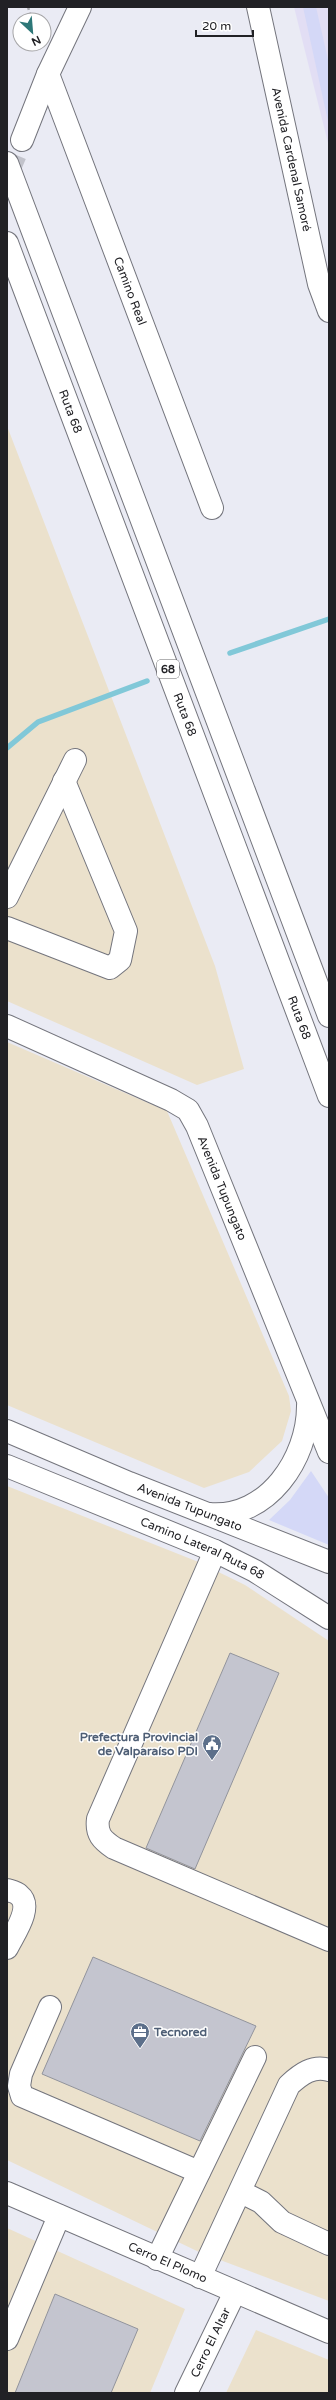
<svg xmlns="http://www.w3.org/2000/svg" width="336" height="2400" font-family="'Varela Round',sans-serif">
<style>
.industrial{fill:#ebe1cc}
.education{fill:#e2def4}
.green{fill:#d4d8f7}
.lines{fill:none;stroke-linecap:round;stroke-linejoin:round}
.stream{stroke:#81c8d8;stroke-width:5.5}
.building{fill:#c4c5cf;stroke:#92949c}
.minor-tunnel{stroke:#c2c3cb;stroke-width:22;stroke-dasharray:22 11;stroke-linecap:butt}
.minor-casing{stroke:#74757d;stroke-width:24}
.major-casing{stroke:#74757d;stroke-width:24}
.highway-casing{stroke:#74757d;stroke-width:24}
.path{stroke:#a6a7ae;stroke-width:2.5;stroke-dasharray:3 3;stroke-linecap:butt}
.minor{stroke:#fff;stroke-width:22}
.major{stroke:#fff;stroke-width:22}
.highway{stroke:#fff;stroke-width:22}
.labels{text-anchor:middle;stroke-width:3;stroke-linejoin:round;paint-order:stroke}
.shield{fill:#fff;stroke:#646466;stroke-width:1}
.shield-label{font-size:11px;font-weight:bold;fill:#212125}
.street-label{font-size:12px;fill:#212125;stroke:#fff}
.service-label{font-size:12px;font-weight:bold;fill:#4e5e75;stroke:#fff;text-anchor:end}
</style>
<rect width="100%" height="100%" fill="#eaebf4"/>
<path class="industrial" d="M 7,426 L 215,966 L 244,1069 L 197,1085 L 7,1001 Z
M 7,1042 L 167,1111 L 289,1396 L 291,1411 L 282,1441 L 249,1472 L 204,1488 L 7,1405 Z
M 7,1486 L 196,1561 L 245,1585 L 329,1641 L 329,2301 L 199,2252 L 7,2160 Z
M 7,2228 L 185,2309 L 150,2393 L 7,2393 Z
M 256,2330 L 329,2360 L 329,2393 L 226,2393 Z"/>
<path class="education" d="M 294,7 L 329,7 L 329,147 Z"/>
<path class="green" d="M 303,7 L 316,7 L 329,64 L 329,126 Z
M 311,1471 L 329,1498 L 329,1545 L 269,1520 L 290,1500 Z"/>
<g class="lines">
<path class="stream" d="M 230,653 L 329,619
M 7,748 L 38,722 L 147,681"/>
</g>
<path class="building" d="M 230,1653 L 279,1673 L 195,1869 L 146,1848 Z
M 93,1957 L 256,2026 L 200,2141 L 42,2074 Z
M 55,2294 L 138,2329 L 111,2393 L 15,2393 Z"/>
<g class="lines">
<path class="minor-tunnel" d="M 7,175 L 22,140"/>
<g class="minor-casing">
<g id="minor">
<path id="s1" d="M 48,74 L 212,508"/>
<path d="M 22,140 L 48,74 L 80,7"/>
<path d="M 7,897 L 75,760"/>
<path d="M 7,928 L 110,968 L 120,960 L 126,931 L 64,781"/>
<path d="M 215,1551 L 98,1819 C 96,1834 102,1840 114,1848 L 329,1940"/>
<path d="M 7,1890 C 10,1891 16,1892 19,1895 C 34,1907 13,1935 7,1948"/>
<path d="M 50,2007 L 21,2074 L 19,2086 L 22,2096 L 199,2172"/>
<path d="M 241,2192 L 261,2202 L 282,2222 L 329,2244"/>
<path id="s2" d="M 7,2193 L 329,2332"/>
<path d="M 157,2259 L 255,2057"/>
<path d="M 200,2277 L 289,2085 C 301,2074 313,2065 329,2070"/>
<path d="M 7,2339 L 59,2216"/>
<path id="s3" d="M 186,2393 L 235,2292"/>
</g>
</g>
<g class="major-casing">
<g id="major">
<path id="s4" d="M 258,7 L 319,284 L 329,311"/>
<path id="s5" d="M 7,1026 L 171,1100 L 188,1110 L 197,1126 L 329,1452"/>
<path id="s6" d="M 7,1431 L 129,1483 L 329,1562"/>
<path id="s7" d="M 7,1466 L 215,1551 L 255,1571 L 329,1618"/>
<path d="M 209,1514 C 268,1519 308,1458 308,1406"/>
</g>
</g>
<g class="highway-casing">
<g id="highway">
<path d="M 7,163 L 329,1016"/>
<path id="s8" d="M 7,243 L 329,1096"/>
</g>
</g>
<path class="path" d="M 28,7 L 32,20"/>
<use href="#minor" class="minor"/>
<use href="#major" class="major"/>
<use href="#highway" class="highway"/>
</g>
<defs>
<g id="civic-pin" transform="scale(1)"><path d="M0 17L-7.5 6A9.5 9.5 0 1 1 7.5 6Z" fill="#5c6f8a" stroke="#fff"/><path d="M-.6-6.5H3V-4.5H.6V-3L4-1V1h2V6H-6V1h2V-1L-.6-3ZM-1.2 2.5V6h2.4V2.5Z" fill="#fff"/></g>
<g id="office-pin" transform="scale(1)"><path d="M0 17L-7.5 6A9.5 9.5 0 1 1 7.5 6Z" fill="#5c6f8a" stroke="#fff"/><path d="M-6-3h4V-5.5h4V-3h4V5H-6ZM-1-4.5V-3h2v-1.5ZM-6 0V1H6V0Z" fill="#fff"/></g>
</defs>
<g fill-rule="evenodd">
<use href="#civic-pin" x="212" y="1744"/>
<use href="#office-pin" x="140" y="2032"/>
</g>
<g class="labels">
<rect class="shield" x="157" y="660" width="22" height="18" rx="3"/>
<g class="shield-label">
<text x="168" y="673">68</text>
</g>
<g class="street-label">
<text dy="4" stroke="none"><textPath href="#s4" startOffset="156">Avenida Cardenal Samoré</textPath></text>
<text dy="4" stroke="none"><textPath href="#s1" startOffset="232">Camino Real</textPath></text>
<text dy="4" stroke="none"><textPath href="#s8" startOffset="180">Ruta 68</textPath></text>
<text dy="4" stroke="none"><textPath href="#s8" startOffset="504">Ruta 68</textPath></text>
<text dy="4" stroke="none"><textPath href="#s8" startOffset="828">Ruta 68</textPath></text>
<text dy="4" stroke="none"><textPath href="#s5" startOffset="285">Avenida Tupungato</textPath></text>
<text dy="4" stroke="none"><textPath href="#s6" startOffset="198">Avenida Tupungato</textPath></text>
<text dy="4" stroke="none"><textPath href="#s7" startOffset="212">Camino Lateral Ruta 68</textPath></text>
<text dy="4" stroke="none"><textPath href="#s2" startOffset="175">Cerro El Plomo</textPath></text>
<text dy="4" stroke="none"><textPath href="#s3" startOffset="56">Cerro El Altar</textPath></text>
</g>
<g class="service-label">
<text x="198" y="1741">Prefectura Provincial<tspan x="198" dy="14">de Valparaíso PDI</tspan></text>
<text x="154" y="2036" text-anchor="start">Tecnored</text>
</g>
</g>
<rect width="336" height="2400" fill="none" stroke="#212125" stroke-width="16"/>
<g transform="translate(32 32) rotate(154)"><circle r="19" fill="#ffffff" stroke="#a6a6a8"/>
<path d="M0-3L7 15L0 10L-7 15Z" fill="#2d7778"/>
<text y="-6" font-size="11" font-weight="bold" text-anchor="middle" fill="#212125">N</text>
</g>
<path d="M196 30v6h57v-6" fill="none" stroke="#212125" stroke-width="2"/>
<text x="202" y="30" font-size="12" fill="#212125" stroke="#ffffff" stroke-width="3" paint-order="stroke">20 m</text>
</svg>
